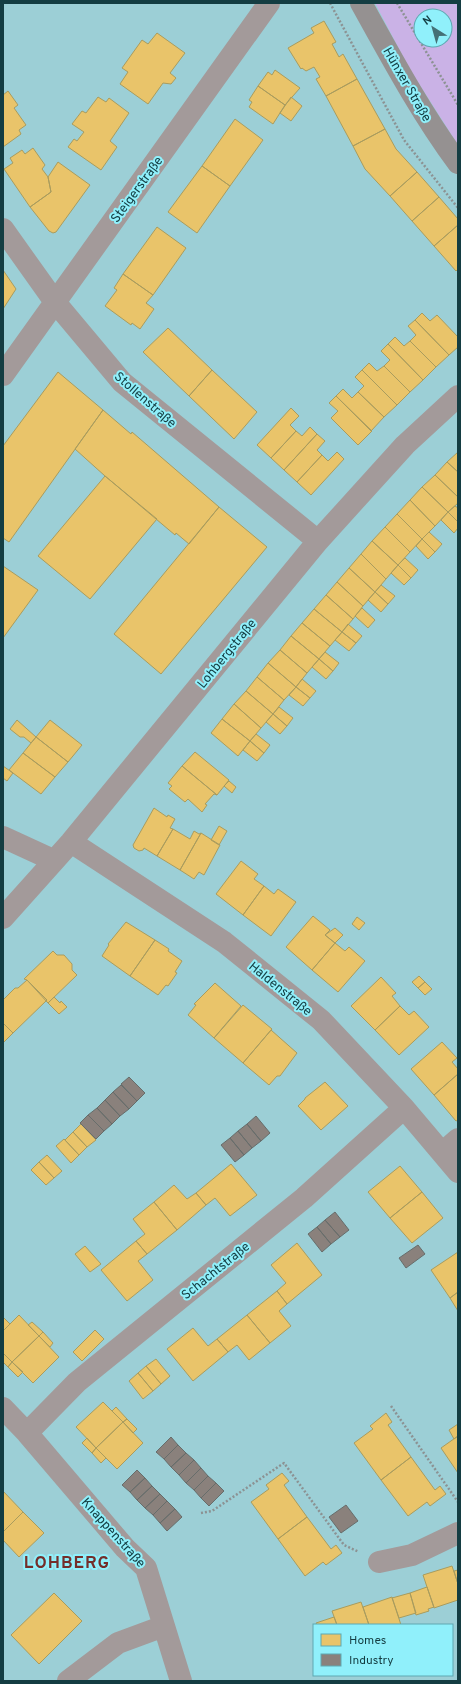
<svg xmlns="http://www.w3.org/2000/svg" width="461" height="1684" font-family="Overpass,sans-serif">
<style>
.green{fill:#cab2e6;fill-rule:evenodd}
.homes{fill:#e9c46a;stroke:#a99c5e}
.industry{fill:#8a817c;stroke:#676d6b}
.lines{fill:none;stroke-linecap:round;stroke-linejoin:round}
.path{stroke:#8c9293;stroke-width:2.5;stroke-dasharray:2 2;stroke-linecap:butt}
.minor{stroke:#a39a9a;stroke-width:22}
.major{stroke:#959191;stroke-width:22}
.labels{text-anchor:middle;stroke-width:4;stroke-linejoin:round;paint-order:stroke}
.street-label{font-size:13px;fill:#143d42;stroke:#90f0fb}
.district-label{font-size:17px;font-weight:bold;letter-spacing:1px;fill:#742e2a;stroke:#90f0fb}
</style>
<rect width="100%" height="100%" fill="#9ccfd6"/>
<path class="green" d="M 375,3 L 458,3 L 458,145 L 409,68 ZM 421,16 L 445,16 L 445,40 L 421,40 Z"/>
<path class="homes" d="M 324,21 L 336,42 L 332,44 L 339,57 L 343,54 L 357,79 L 326,96 L 316,79 L 320,77 L 314,67 L 306,71 L 302,68 L 301,69 L 288,48 L 314,33 L 311,28 Z
M 157,33 L 185,53 L 170,73 L 176,78 L 171,84 L 163,83 L 148,104 L 120,84 L 128,72 L 122,68 L 142,40 L 148,44 Z
M 275,70 L 300,88 L 285,105 L 258,86 L 268,72 L 272,75 Z
M 357,79 L 385,129 L 353,146 L 326,96 Z
M 258,86 L 285,105 L 273,124 L 249,107 L 252,102 L 249,100 Z
M 8,91 L 18,105 L 14,108 L 26,125 L 19,130 L 21,134 L 3,147 L 3,95 Z
M 98,97 L 106,102 L 109,98 L 129,113 L 110,141 L 117,147 L 101,170 L 68,147 L 74,139 L 77,141 L 84,132 L 72,124 L 82,111 L 86,113 Z
M 291,97 L 302,106 L 291,121 L 280,113 Z
M 235,119 L 263,140 L 230,186 L 202,166 Z
M 385,129 L 396,149 L 417,172 L 390,196 L 365,169 L 353,146 Z
M 33,148 L 45,165 L 42,169 L 48,177 L 51,192 L 30,207 L 4,169 L 13,163 L 10,158 L 22,150 L 25,154 Z
M 58,162 L 90,185 L 56,232 L 53,233 L 49,231 L 30,207 L 51,192 L 48,177 Z
M 202,166 L 230,186 L 197,233 L 168,212 Z
M 417,172 L 439,197 L 412,221 L 390,196 Z
M 439,197 L 458,219 L 458,225 L 434,246 L 412,221 Z
M 458,225 L 458,269 L 456,271 L 434,246 Z
M 157,227 L 186,248 L 153,295 L 123,274 Z
M 3,270 L 16,289 L 3,309 Z
M 123,274 L 153,295 L 146,303 L 154,309 L 140,329 L 132,323 L 131,325 L 105,306 L 117,290 L 114,288 Z
M 422,313 L 430,321 L 437,315 L 458,337 L 458,347 L 449,355 L 415,320 Z
M 415,320 L 449,355 L 436,367 L 410,341 L 416,335 L 408,326 Z
M 168,328 L 212,370 L 189,396 L 143,352 Z
M 395,337 L 404,346 L 410,341 L 436,367 L 423,380 L 388,344 Z
M 388,344 L 423,380 L 410,392 L 384,366 L 390,360 L 381,351 Z
M 369,363 L 377,371 L 384,366 L 410,392 L 397,405 L 362,370 Z
M 212,370 L 257,412 L 234,439 L 189,396 Z
M 362,370 L 397,405 L 384,417 L 358,392 L 364,386 L 355,377 Z
M 58,372 L 103,410 L 9,542 L 3,538 L 3,446 Z
M 343,389 L 352,398 L 358,392 L 384,417 L 371,431 L 336,396 Z
M 336,396 L 372,431 L 358,445 L 331,418 L 338,411 L 329,403 Z
M 291,408 L 299,416 L 290,425 L 296,431 L 271,458 L 257,445 Z
M 103,410 L 131,434 L 132,432 L 219,507 L 189,544 L 176,533 L 175,535 L 105,476 L 75,449 Z
M 310,427 L 317,434 L 284,470 L 271,458 L 296,431 L 302,436 Z
M 317,434 L 325,441 L 317,450 L 322,455 L 297,482 L 284,470 Z
M 337,452 L 344,459 L 311,495 L 297,482 L 322,455 L 328,461 Z
M 458,452 L 458,472 L 447,462 Z
M 447,462 L 458,472 L 458,497 L 435,475 Z
M 435,475 L 458,497 L 458,503 L 448,512 L 422,487 Z
M 105,476 L 157,519 L 90,599 L 38,556 Z
M 422,487 L 448,512 L 435,526 L 410,500 Z
M 410,500 L 435,526 L 422,539 L 397,514 Z
M 455,506 L 458,508 L 458,522 L 448,512 Z
M 219,507 L 267,547 L 161,674 L 114,634 Z
M 448,512 L 458,522 L 458,528 L 454,533 L 441,520 Z
M 397,514 L 422,539 L 410,552 L 385,527 Z
M 385,527 L 410,552 L 398,565 L 372,541 Z
M 429,532 L 442,544 L 435,552 L 422,539 Z
M 422,539 L 435,552 L 428,559 L 416,546 Z
M 372,541 L 398,565 L 386,579 L 361,554 Z
M 361,554 L 386,579 L 375,592 L 349,568 Z
M 405,558 L 418,570 L 411,578 L 398,565 Z
M 398,565 L 411,578 L 404,585 L 391,573 Z
M 3,566 L 38,590 L 3,638 Z
M 349,568 L 375,592 L 363,606 L 337,582 Z
M 337,582 L 363,606 L 353,619 L 326,595 Z
M 381,585 L 395,596 L 388,604 L 375,592 Z
M 375,592 L 388,604 L 381,612 L 368,600 Z
M 326,595 L 353,619 L 342,632 L 314,609 Z
M 362,608 L 375,620 L 368,628 L 355,616 Z
M 314,609 L 342,632 L 330,646 L 302,623 Z
M 302,623 L 330,646 L 319,659 L 291,636 Z
M 348,624 L 362,636 L 356,643 L 342,632 Z
M 342,632 L 356,643 L 349,651 L 335,640 Z
M 291,636 L 319,659 L 307,673 L 280,650 Z
M 280,650 L 307,673 L 296,687 L 268,663 Z
M 325,652 L 339,663 L 333,671 L 319,659 Z
M 319,659 L 333,671 L 326,679 L 312,667 Z
M 268,663 L 296,687 L 284,700 L 257,677 Z
M 257,677 L 284,700 L 273,714 L 246,691 Z
M 302,679 L 316,691 L 310,698 L 296,687 Z
M 296,687 L 310,698 L 303,706 L 289,695 Z
M 246,691 L 273,714 L 261,728 L 234,704 Z
M 234,704 L 261,728 L 250,741 L 222,719 Z
M 279,707 L 293,718 L 287,726 L 273,714 Z
M 273,714 L 287,726 L 280,734 L 266,722 Z
M 222,719 L 250,741 L 238,756 L 211,733 Z
M 17,720 L 36,737 L 31,743 L 24,737 L 20,737 L 10,729 Z
M 50,720 L 82,745 L 68,762 L 36,737 Z
M 256,734 L 270,745 L 264,753 L 250,741 Z
M 36,737 L 68,762 L 55,777 L 23,753 Z
M 250,741 L 264,753 L 257,761 L 243,750 Z
M 195,752 L 229,780 L 217,795 L 182,766 Z
M 23,753 L 55,777 L 41,794 L 9,770 Z
M 3,766 L 13,773 L 7,781 L 3,778 Z
M 182,766 L 217,795 L 214,794 L 205,804 L 207,805 L 202,812 L 188,799 L 185,802 L 169,789 L 172,786 L 168,783 Z
M 229,781 L 236,787 L 232,793 L 224,786 Z
M 154,808 L 167,817 L 168,815 L 175,819 L 170,828 L 173,829 L 157,856 L 144,848 L 143,850 L 139,851 L 134,848 L 133,845 Z
M 219,826 L 227,831 L 219,845 L 211,840 Z
M 173,829 L 190,839 L 194,831 L 199,834 L 201,833 L 180,870 L 157,856 Z
M 201,833 L 220,845 L 204,875 L 199,872 L 194,879 L 180,870 Z
M 241,861 L 258,874 L 254,879 L 264,886 L 243,915 L 216,894 Z
M 264,886 L 274,894 L 278,889 L 296,902 L 271,936 L 243,915 Z
M 313,916 L 330,930 L 325,935 L 335,943 L 312,970 L 286,947 Z
M 357,917 L 365,923 L 359,930 L 352,924 Z
M 126,922 L 155,940 L 130,976 L 102,956 L 109,945 L 108,944 Z
M 335,928 L 343,935 L 335,943 L 325,935 Z
M 155,940 L 169,949 L 168,951 L 182,961 L 175,972 L 177,973 L 168,986 L 166,985 L 158,995 L 130,976 Z
M 335,943 L 345,951 L 349,947 L 365,961 L 338,992 L 312,970 Z
M 53,951 L 57,955 L 64,955 L 72,964 L 72,970 L 77,975 L 48,1003 L 27,980 L 24,979 Z
M 419,976 L 425,982 L 418,988 L 412,982 Z
M 381,977 L 396,993 L 392,996 L 400,1006 L 375,1030 L 351,1006 Z
M 27,980 L 47,1000 L 13,1033 L 3,1023 L 3,1000 L 15,988 L 18,988 Z
M 425,982 L 432,989 L 425,995 L 418,988 Z
M 215,983 L 241,1006 L 214,1038 L 188,1015 L 196,1005 L 194,1004 Z
M 54,997 L 60,1003 L 61,1001 L 67,1007 L 59,1014 L 48,1003 Z
M 243,1005 L 272,1029 L 243,1063 L 214,1038 Z
M 400,1006 L 409,1015 L 414,1011 L 429,1027 L 399,1055 L 375,1030 Z
M 3,1023 L 13,1033 L 3,1043 Z
M 271,1030 L 297,1053 L 280,1076 L 277,1076 L 269,1085 L 243,1063 Z
M 442,1042 L 457,1058 L 452,1062 L 458,1069 L 458,1074 L 434,1095 L 411,1069 Z
M 458,1074 L 458,1120 L 456,1121 L 434,1095 Z
M 325,1082 L 348,1106 L 321,1130 L 298,1106 L 305,1099 L 305,1098 Z
M 81,1124 L 96,1140 L 87,1147 L 73,1132 Z
M 73,1132 L 87,1147 L 79,1155 L 65,1140 Z
M 64,1139 L 79,1155 L 71,1163 L 56,1146 Z
M 47,1155 L 62,1171 L 54,1178 L 39,1162 Z
M 39,1162 L 54,1178 L 46,1185 L 31,1170 Z
M 231,1164 L 257,1195 L 230,1216 L 215,1198 L 206,1205 L 196,1193 Z
M 400,1166 L 422,1192 L 390,1218 L 368,1192 Z
M 174,1185 L 187,1199 L 196,1193 L 206,1205 L 177,1230 L 154,1202 Z
M 422,1192 L 443,1218 L 412,1243 L 390,1218 Z
M 154,1202 L 177,1230 L 147,1254 L 136,1241 L 145,1234 L 133,1219 Z
M 136,1241 L 147,1254 L 138,1261 L 153,1280 L 127,1301 L 101,1270 Z
M 297,1243 L 322,1275 L 287,1304 L 277,1291 L 286,1283 L 271,1265 Z
M 85,1246 L 101,1264 L 90,1272 L 75,1254 Z
M 458,1252 L 458,1292 L 450,1298 L 431,1270 Z
M 277,1291 L 287,1304 L 279,1311 L 291,1326 L 270,1343 L 247,1315 Z
M 458,1292 L 458,1311 L 450,1298 Z
M 19,1315 L 39,1336 L 12,1362 L 3,1353 L 3,1331 Z
M 247,1315 L 270,1343 L 249,1360 L 237,1345 L 228,1352 L 217,1339 Z
M 3,1317 L 10,1324 L 3,1331 Z
M 32,1322 L 43,1332 L 39,1336 L 28,1325 Z
M 193,1328 L 208,1346 L 217,1339 L 228,1352 L 193,1381 L 167,1349 Z
M 95,1330 L 104,1339 L 82,1361 L 73,1352 Z
M 43,1332 L 53,1343 L 50,1347 L 39,1336 Z
M 39,1336 L 59,1357 L 33,1383 L 12,1362 Z
M 3,1353 L 12,1362 L 8,1367 L 3,1362 Z
M 156,1359 L 170,1376 L 161,1384 L 146,1366 Z
M 12,1362 L 23,1372 L 18,1377 L 8,1367 Z
M 146,1366 L 161,1384 L 153,1391 L 138,1373 Z
M 138,1373 L 153,1391 L 143,1399 L 129,1381 Z
M 103,1402 L 123,1422 L 96,1448 L 76,1427 Z
M 116,1407 L 127,1419 L 123,1422 L 112,1411 Z
M 386,1413 L 392,1422 L 388,1425 L 411,1457 L 381,1480 L 354,1443 L 373,1429 L 370,1426 Z
M 127,1419 L 137,1429 L 133,1433 L 123,1422 Z
M 123,1422 L 143,1443 L 117,1469 L 96,1448 Z
M 458,1424 L 458,1436 L 454,1439 L 449,1430 Z
M 458,1436 L 458,1473 L 441,1448 Z
M 87,1438 L 96,1448 L 92,1453 L 82,1443 Z
M 96,1448 L 106,1458 L 101,1463 L 92,1453 Z
M 411,1457 L 435,1490 L 440,1486 L 446,1494 L 430,1506 L 427,1502 L 408,1516 L 381,1480 Z
M 282,1473 L 289,1481 L 284,1485 L 307,1517 L 278,1539 L 251,1502 L 269,1489 L 266,1485 Z
M 3,1491 L 23,1512 L 3,1532 Z
M 23,1512 L 44,1533 L 19,1557 L 3,1540 L 3,1532 Z
M 307,1517 L 331,1549 L 336,1545 L 342,1553 L 326,1565 L 323,1562 L 305,1576 L 278,1539 Z
M 452,1566 L 458,1584 L 458,1600 L 434,1608 L 423,1575 Z
M 458,1570 L 458,1584 L 454,1571 Z
M 427,1587 L 434,1607 L 428,1609 L 429,1611 L 416,1615 L 410,1593 Z
M 54,1593 L 82,1621 L 39,1664 L 11,1635 Z
M 410,1593 L 416,1613 L 399,1618 L 392,1598 Z
M 392,1597 L 401,1625 L 369,1625 L 363,1607 Z
M 361,1602 L 369,1625 L 337,1625 L 332,1611 Z
M 334,1617 L 337,1625 L 317,1625 L 316,1623 Z"/>
<path class="industry" d="M 129,1077 L 145,1093 L 137,1101 L 121,1084 Z
M 121,1085 L 137,1101 L 129,1109 L 113,1092 Z
M 113,1092 L 129,1109 L 120,1116 L 105,1100 Z
M 105,1100 L 120,1116 L 112,1124 L 97,1108 Z
M 97,1108 L 112,1124 L 104,1131 L 88,1115 Z
M 88,1115 L 104,1131 L 96,1139 L 80,1123 Z
M 256,1116 L 270,1133 L 261,1141 L 247,1124 Z
M 247,1124 L 261,1141 L 252,1148 L 238,1131 Z
M 238,1131 L 252,1148 L 244,1155 L 230,1138 Z
M 230,1138 L 244,1155 L 235,1162 L 221,1145 Z
M 335,1212 L 349,1230 L 340,1237 L 325,1220 Z
M 325,1220 L 340,1237 L 331,1244 L 317,1227 Z
M 317,1227 L 331,1244 L 322,1252 L 308,1234 Z
M 418,1245 L 425,1254 L 406,1268 L 399,1258 Z
M 171,1437 L 178,1445 L 164,1459 L 156,1452 Z
M 178,1445 L 186,1453 L 171,1467 L 164,1459 Z
M 186,1453 L 194,1460 L 179,1475 L 171,1467 Z
M 194,1460 L 201,1468 L 186,1483 L 179,1475 Z
M 201,1468 L 208,1476 L 194,1490 L 186,1483 Z
M 137,1470 L 145,1478 L 130,1492 L 122,1485 Z
M 208,1476 L 216,1483 L 201,1498 L 194,1490 Z
M 145,1478 L 152,1486 L 137,1500 L 130,1492 Z
M 216,1483 L 224,1491 L 209,1506 L 201,1498 Z
M 152,1486 L 160,1494 L 145,1508 L 137,1500 Z
M 160,1494 L 167,1501 L 153,1515 L 145,1508 Z
M 167,1501 L 175,1509 L 160,1523 L 153,1515 Z
M 346,1505 L 358,1521 L 341,1533 L 329,1517 Z
M 175,1509 L 182,1517 L 167,1531 L 160,1523 Z"/>
<g class="lines">
<path class="path" d="M 330,3 L 404,140 L 458,208
M 397,3 L 458,105
M 391,1406 L 458,1502
M 201,1513 L 212,1511 L 284,1463 L 344,1545 L 359,1552"/>
<path class="minor" d="M 3,229 L 55,302 L 122,382 L 318,541
M 3,375 L 269,3
M 3,837 L 53,860
M 71,842 L 224,942 L 321,1020 L 404,1108 L 458,1172
M 3,918 L 71,842 L 318,541 L 405,445 L 458,396
M 442,1153 L 458,1139
M 3,1408 L 27,1433 L 125,1548 L 146,1568 L 181,1681
M 27,1433 L 77,1382 L 304,1198 L 404,1108
M 379,1562 L 412,1555 L 458,1533
M 68,1681 L 118,1643 L 164,1626"/>
<path class="major" d="M 361,3 C 391,57 421,113 458,163"/>
</g>
<g class="labels">
<g class="street-label">
<text transform="translate(408 84) rotate(60)" y="5">Hünxer Straße</text>
<text transform="translate(136 189) rotate(-54)" y="5">Steigerstraße</text>
<text transform="translate(146 399) rotate(41)" y="5">Stollenstraße</text>
<text transform="translate(226 653) rotate(-51)" y="5">Lohbergstraße</text>
<text transform="translate(281 988) rotate(39)" y="5">Haldenstraße</text>
<text transform="translate(215 1270) rotate(-39)" y="5">Schachtstraße</text>
<text transform="translate(114 1532) rotate(48)" y="5">Knappenstraße</text>
</g>
<g class="district-label">
<text x="67" y="1568">LOHBERG</text>
</g>
</g>
<rect width="461" height="1684" fill="none" stroke="#143d42" stroke-width="8"/>
<rect x="313" y="1624" width="140" height="52" fill="#90f0fb" stroke="#5ea8b1"/>
<rect x="321" y="1634" width="20" height="12" fill="#e9c46a" stroke="#5ea8b1"/>
<text x="349" y="1644" font-size="12" fill="#143d42">Homes</text>
<rect x="321" y="1654" width="20" height="12" fill="#8a817c" stroke="#5ea8b1"/>
<text x="349" y="1664" font-size="12" fill="#143d42">Industry</text>
<g transform="translate(433 28) rotate(323)"><circle r="19" fill="#90f0fb" stroke="#5ea8b1"/>
<path d="M0-3L7 15L0 10L-7 15Z" fill="#447076"/>
<text y="-6" font-size="11" font-weight="bold" text-anchor="middle" fill="#143d42">N</text>
</g>
</svg>
